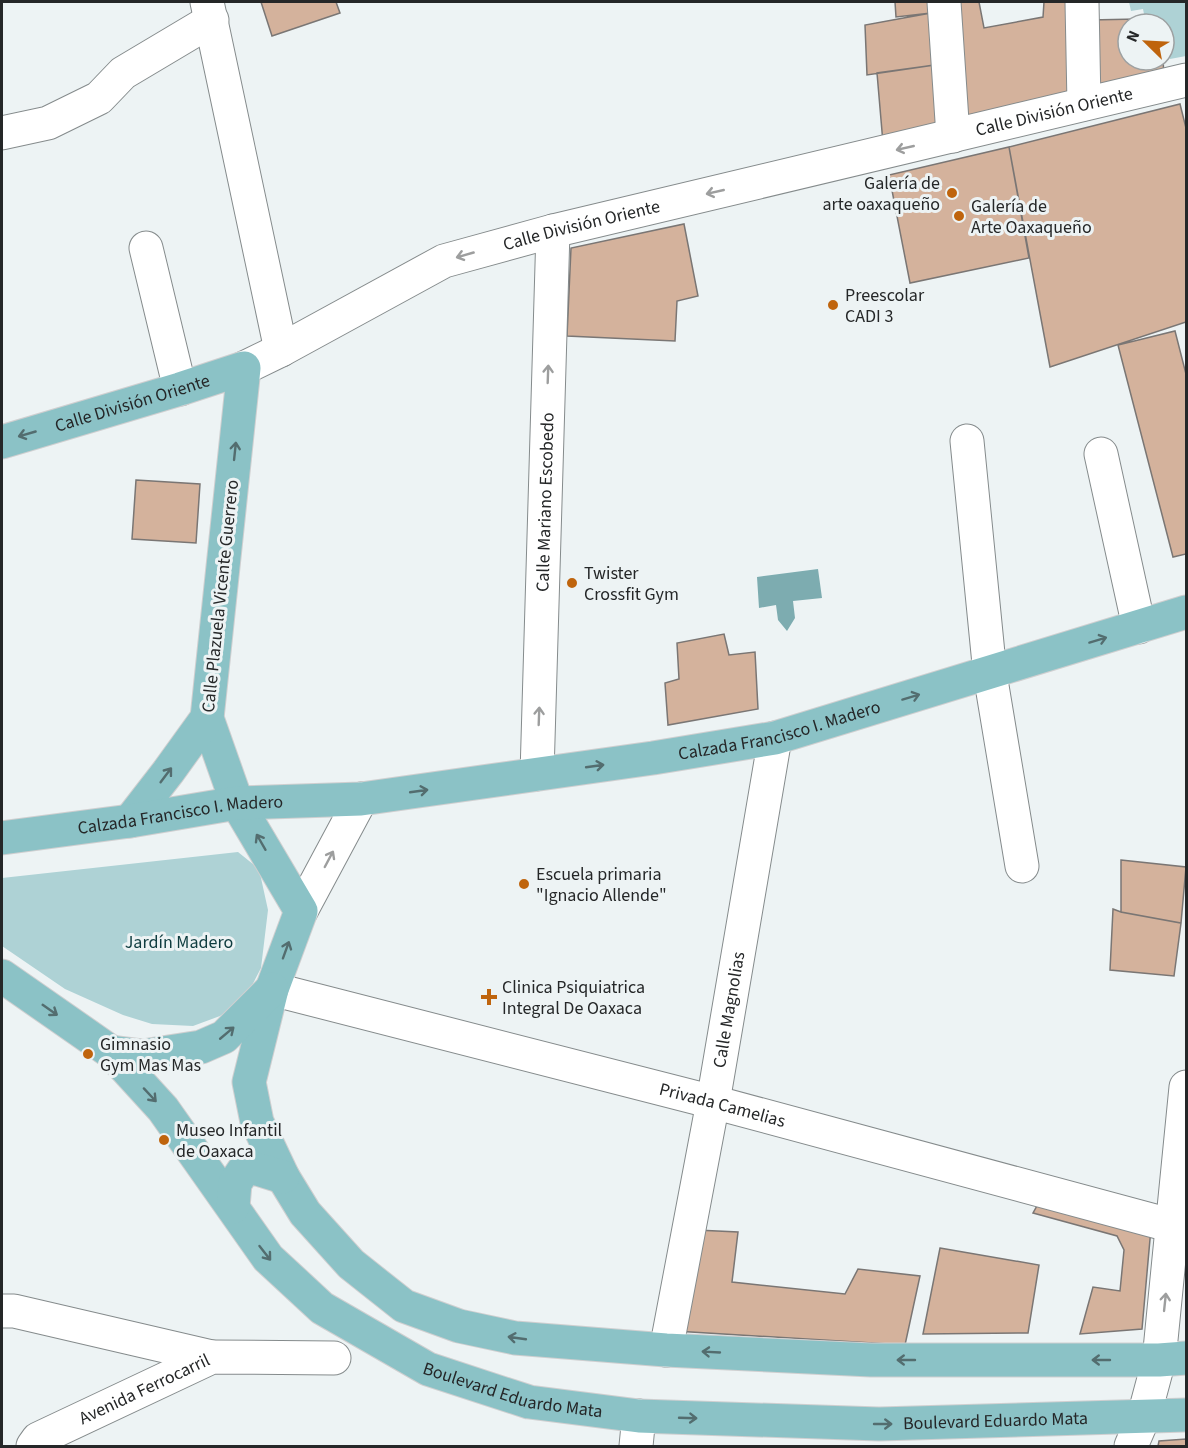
<svg xmlns="http://www.w3.org/2000/svg" width="1188" height="1448" font-family="'Source Sans 3',sans-serif">
<style>
.green{fill:#aed2d5}
.water{fill:#7dacb0}
.building{fill:#d4b29c;stroke:#7a7674;stroke-width:1.5}
.lines{fill:none;stroke-linecap:round;stroke-linejoin:round}
.minor-casing{stroke:#858b8c;stroke-width:35}
.major-casing{stroke:#cfcfd0;stroke-width:35}
.minor{stroke:#fff;stroke-width:33}
.major{stroke:#8bc2c6;stroke-width:33}
.oneway{stroke:#9d9e9e}
.oneway2{stroke:#536d6f}
.poi-dot{fill:#bf640d;stroke:#edf3f4;stroke-width:2}
.labels{text-anchor:middle;stroke-width:6;stroke-linejoin:round;paint-order:stroke}
.street-label{font-size:18px;fill:#252728;stroke:#edf3f4}
.poi-label{font-size:18px;fill:#252728;stroke:#edf3f4;text-anchor:start}
.park-label{font-size:18px;fill:#0e3c3f;stroke:#edf3f4}
</style>
<rect width="100%" height="100%" fill="#edf3f4"/>
<path class="green" d="M 1129,2 L 1186,2 L 1186,56 L 1170,59 L 1164,24 L 1146,24 L 1143,9 L 1131,11 Z
M 238,852 L 259,869 L 268,910 L 261,968 L 245,999 L 220,1016 L 193,1026 L 152,1024 L 123,1015 L 65,989 L 2,946 L 2,878 Z"/>
<path class="water" d="M 818,569 L 822,598 L 793,601 L 795,618 L 787,631 L 778,620 L 776,605 L 759,608 L 757,577 Z"/>
<path class="building" d="M 261,2 L 336,2 L 340,13 L 272,36 Z
M 895,2 L 931,2 L 931,13 L 896,17 Z
M 953,2 L 979,2 L 984,28 L 1043,17 L 1044,2 L 1074,2 L 1078,100 L 965,124 Z
M 931,13 L 934,65 L 867,75 L 865,25 Z
M 1138,19 L 1139,24 L 1128,24 L 1128,60 L 1163,60 L 1164,76 L 1090,92 L 1090,20 Z
M 934,65 L 938,129 L 883,143 L 877,73 Z
M 1180,104 L 1186,128 L 1186,322 L 1050,367 L 1009,147 Z
M 1009,147 L 1029,258 L 910,283 L 889,175 Z
M 684,224 L 698,296 L 677,301 L 675,341 L 567,336 L 571,248 Z
M 1175,331 L 1186,374 L 1186,554 L 1173,557 L 1118,345 Z
M 136,480 L 200,484 L 196,543 L 132,539 Z
M 724,634 L 729,655 L 755,652 L 758,709 L 668,725 L 665,683 L 679,679 L 677,643 Z
M 1121,860 L 1186,867 L 1181,923 L 1121,912 Z
M 1113,909 L 1121,912 L 1181,923 L 1174,976 L 1110,970 Z
M 1042,1197 L 1151,1228 L 1142,1329 L 1080,1334 L 1093,1287 L 1120,1291 L 1124,1250 L 1117,1236 L 1033,1213 Z
M 696,1230 L 738,1232 L 732,1282 L 845,1294 L 858,1269 L 920,1276 L 905,1345 L 675,1331 Z
M 940,1248 L 1039,1265 L 1028,1333 L 923,1334 Z
M 1186,1439 L 1186,1446 L 1158,1446 L 1159,1441 Z"/>
<g class="lines">
<g class="minor-casing">
<g id="minor">
<path d="M 207,2 L 281,350"/>
<path d="M 944,2 L 953,136"/>
<path d="M 1082,2 L 1084,104"/>
<path d="M 2,133 L 48,123 L 99,98 L 123,73 L 212,20"/>
<path d="M 146,248 L 180,389"/>
<path id="s1" d="M 244,368 L 281,350 L 444,261 L 553,231 L 1186,80"/>
<path d="M 967,441 L 990,674 L 1022,866"/>
<path d="M 1101,454 L 1139,627"/>
<path id="s2" d="M 537,774 L 553,231"/>
<path d="M 301,911 L 361,799"/>
<path id="s3" d="M 272,989 L 713,1102 L 1173,1226 L 1186,1227"/>
<path d="M 2,1311 L 14,1311 L 212,1357"/>
<path id="s4" d="M 666,1350 L 713,1102 L 775,738"/>
<path id="s5" d="M 33,1446 L 38,1439 L 212,1357 L 334,1358"/>
<path d="M 636,1446 L 639,1416"/>
<path d="M 1131,1446 L 1144,1416 L 1159,1360 L 1186,1087"/>
</g>
</g>
<g class="major-casing">
<g id="major">
<path id="s6" d="M 2,442 L 180,389 L 244,368 L 207,718 L 237,803 L 301,911 L 272,989 L 249,1082 L 257,1122 L 283,1177 L 305,1213 L 351,1264 L 404,1306 L 459,1326 L 515,1338 L 666,1350 L 871,1360 L 1159,1360 L 1186,1358"/>
<path d="M 130,821 L 168,772 L 207,718"/>
<path id="s7" d="M 2,838 L 130,821 L 237,803 L 361,799 L 653,758 L 775,738 L 1186,612"/>
<path id="s8" d="M 2,976 L 111,1052 L 163,1109 L 268,1258 L 322,1308 L 428,1369 L 529,1402 L 639,1416 L 879,1424 L 1186,1415"/>
<path d="M 111,1052 L 143,1056 L 201,1047 L 224,1037 L 272,989"/>
<path d="M 233,1207 L 235,1183 L 243,1171 L 254,1168 L 283,1177"/>
</g>
</g>
<use href="#minor" class="minor"/>
<use href="#major" class="major"/>
</g>
<defs><path id="oneway-shaft" d="M-6 0H5M1.5-3L5.5 0L1.5 3" fill="none" stroke-width="1.6" stroke-linecap="round" stroke-linejoin="round" transform="scale(1.5)"/></defs>
<g class="oneway">
<use href="#oneway-shaft" transform="translate(905 148) rotate(167)"/>
<use href="#oneway-shaft" transform="translate(715 192) rotate(167)"/>
<use href="#oneway-shaft" transform="translate(465 255) rotate(164)"/>
<use href="#oneway-shaft" transform="translate(548 374) rotate(-88)"/>
<use href="#oneway-shaft" transform="translate(539 716) rotate(-88)"/>
<use href="#oneway-shaft" transform="translate(329 859) rotate(-62)"/>
<use href="#oneway-shaft" transform="translate(1165 1302) rotate(-84)"/>
</g>
<g class="oneway2">
<use href="#oneway-shaft" transform="translate(27 434) rotate(164)"/>
<use href="#oneway-shaft" transform="translate(235 451) rotate(-84)"/>
<use href="#oneway-shaft" transform="translate(1098 640) rotate(-17)"/>
<use href="#oneway-shaft" transform="translate(911 697) rotate(-17)"/>
<use href="#oneway-shaft" transform="translate(595 766) rotate(-8)"/>
<use href="#oneway-shaft" transform="translate(166 775) rotate(-53)"/>
<use href="#oneway-shaft" transform="translate(419 791) rotate(-8)"/>
<use href="#oneway-shaft" transform="translate(261 842) rotate(-120)"/>
<use href="#oneway-shaft" transform="translate(286 950) rotate(-70)"/>
<use href="#oneway-shaft" transform="translate(50 1010) rotate(35)"/>
<use href="#oneway-shaft" transform="translate(227 1033) rotate(-40)"/>
<use href="#oneway-shaft" transform="translate(150 1095) rotate(47)"/>
<use href="#oneway-shaft" transform="translate(265 1253) rotate(52)"/>
<use href="#oneway-shaft" transform="translate(517 1338) rotate(-172)"/>
<use href="#oneway-shaft" transform="translate(711 1352) rotate(-177)"/>
<use href="#oneway-shaft" transform="translate(906 1360) rotate(180)"/>
<use href="#oneway-shaft" transform="translate(1101 1360) rotate(180)"/>
<use href="#oneway-shaft" transform="translate(688 1418) rotate(2)"/>
<use href="#oneway-shaft" transform="translate(883 1424)"/>
</g>
<g class="poi-dot">
<circle cx="952" cy="193" r="6"/>
<circle cx="959" cy="216" r="6"/>
<circle cx="833" cy="305" r="6"/>
<circle cx="572" cy="583" r="6"/>
<circle cx="524" cy="884" r="6"/>
<path d="M486 988h6v6h6v6h-6v6h-6v-6h-6v-6h6z"/>
<circle cx="88" cy="1054" r="6"/>
<circle cx="164" cy="1140" r="6"/>
</g>
<g class="labels">
<g class="street-label">
<text dy="6" stroke="none"><textPath href="#s1" startOffset="855">Calle División Oriente</textPath></text>
<text dy="6" stroke="none"><textPath href="#s1" startOffset="369">Calle División Oriente</textPath></text>
<text dy="6" stroke="none"><textPath href="#s6" startOffset="136">Calle División Oriente</textPath></text>
<text dy="6" stroke="none"><textPath href="#s2" startOffset="272">Calle Mariano Escobedo</textPath></text>
<text transform="translate(220 596) rotate(-84)" y="6">Calle Plazuela Vicente Guerrero</text>
<text dy="6" stroke="none"><textPath href="#s7" startOffset="786">Calzada Francisco I. Madero</textPath></text>
<text dy="6" stroke="none"><textPath href="#s7" startOffset="180">Calzada Francisco I. Madero</textPath></text>
<text dy="6" stroke="none"><textPath href="#s4" startOffset="346">Calle Magnolias</textPath></text>
<text dy="6" stroke="none"><textPath href="#s3" startOffset="465">Privada Camelias</textPath></text>
<text dy="6" stroke="none"><textPath href="#s8" startOffset="676">Boulevard Eduardo Mata</textPath></text>
<text dy="6" stroke="none"><textPath href="#s5" startOffset="126">Avenida Ferrocarril</textPath></text>
<text dy="6" stroke="none"><textPath href="#s8" startOffset="1162">Boulevard Eduardo Mata</textPath></text>
</g>
<g class="poi-label">
<text x="940" y="189" text-anchor="end">Galería de<tspan x="940" dy="21">arte oaxaqueño</tspan></text>
<text x="971" y="212">Galería de<tspan x="971" dy="21">Arte Oaxaqueño</tspan></text>
<text x="845" y="301">Preescolar<tspan x="845" dy="21">CADI 3</tspan></text>
<text x="584" y="579">Twister<tspan x="584" dy="21">Crossfit Gym</tspan></text>
<text x="536" y="880">Escuela primaria<tspan x="536" dy="21">"Ignacio Allende"</tspan></text>
<text x="502" y="993">Clinica Psiquiatrica<tspan x="502" dy="21">Integral De Oaxaca</tspan></text>
<text x="100" y="1050">Gimnasio<tspan x="100" dy="21">Gym Mas Mas</tspan></text>
<text x="176" y="1136">Museo Infantil<tspan x="176" dy="21">de Oaxaca</tspan></text>
</g>
<g class="park-label">
<text x="179" y="948">Jardín Madero</text>
</g>
</g>
<rect width="1188" height="1448" fill="none" stroke="#252728" stroke-width="6"/>
<g transform="translate(1146 42) rotate(294)"><circle r="28" fill="#edf3f4" stroke="#9da1a2" stroke-width="1.5"/>
<path d="M0-4.5L10 22L0 15L-10 22Z" fill="#bf640d"/>
<text y="-9" font-size="16" font-weight="bold" text-anchor="middle" fill="#252728">N</text>
</g>
</svg>
